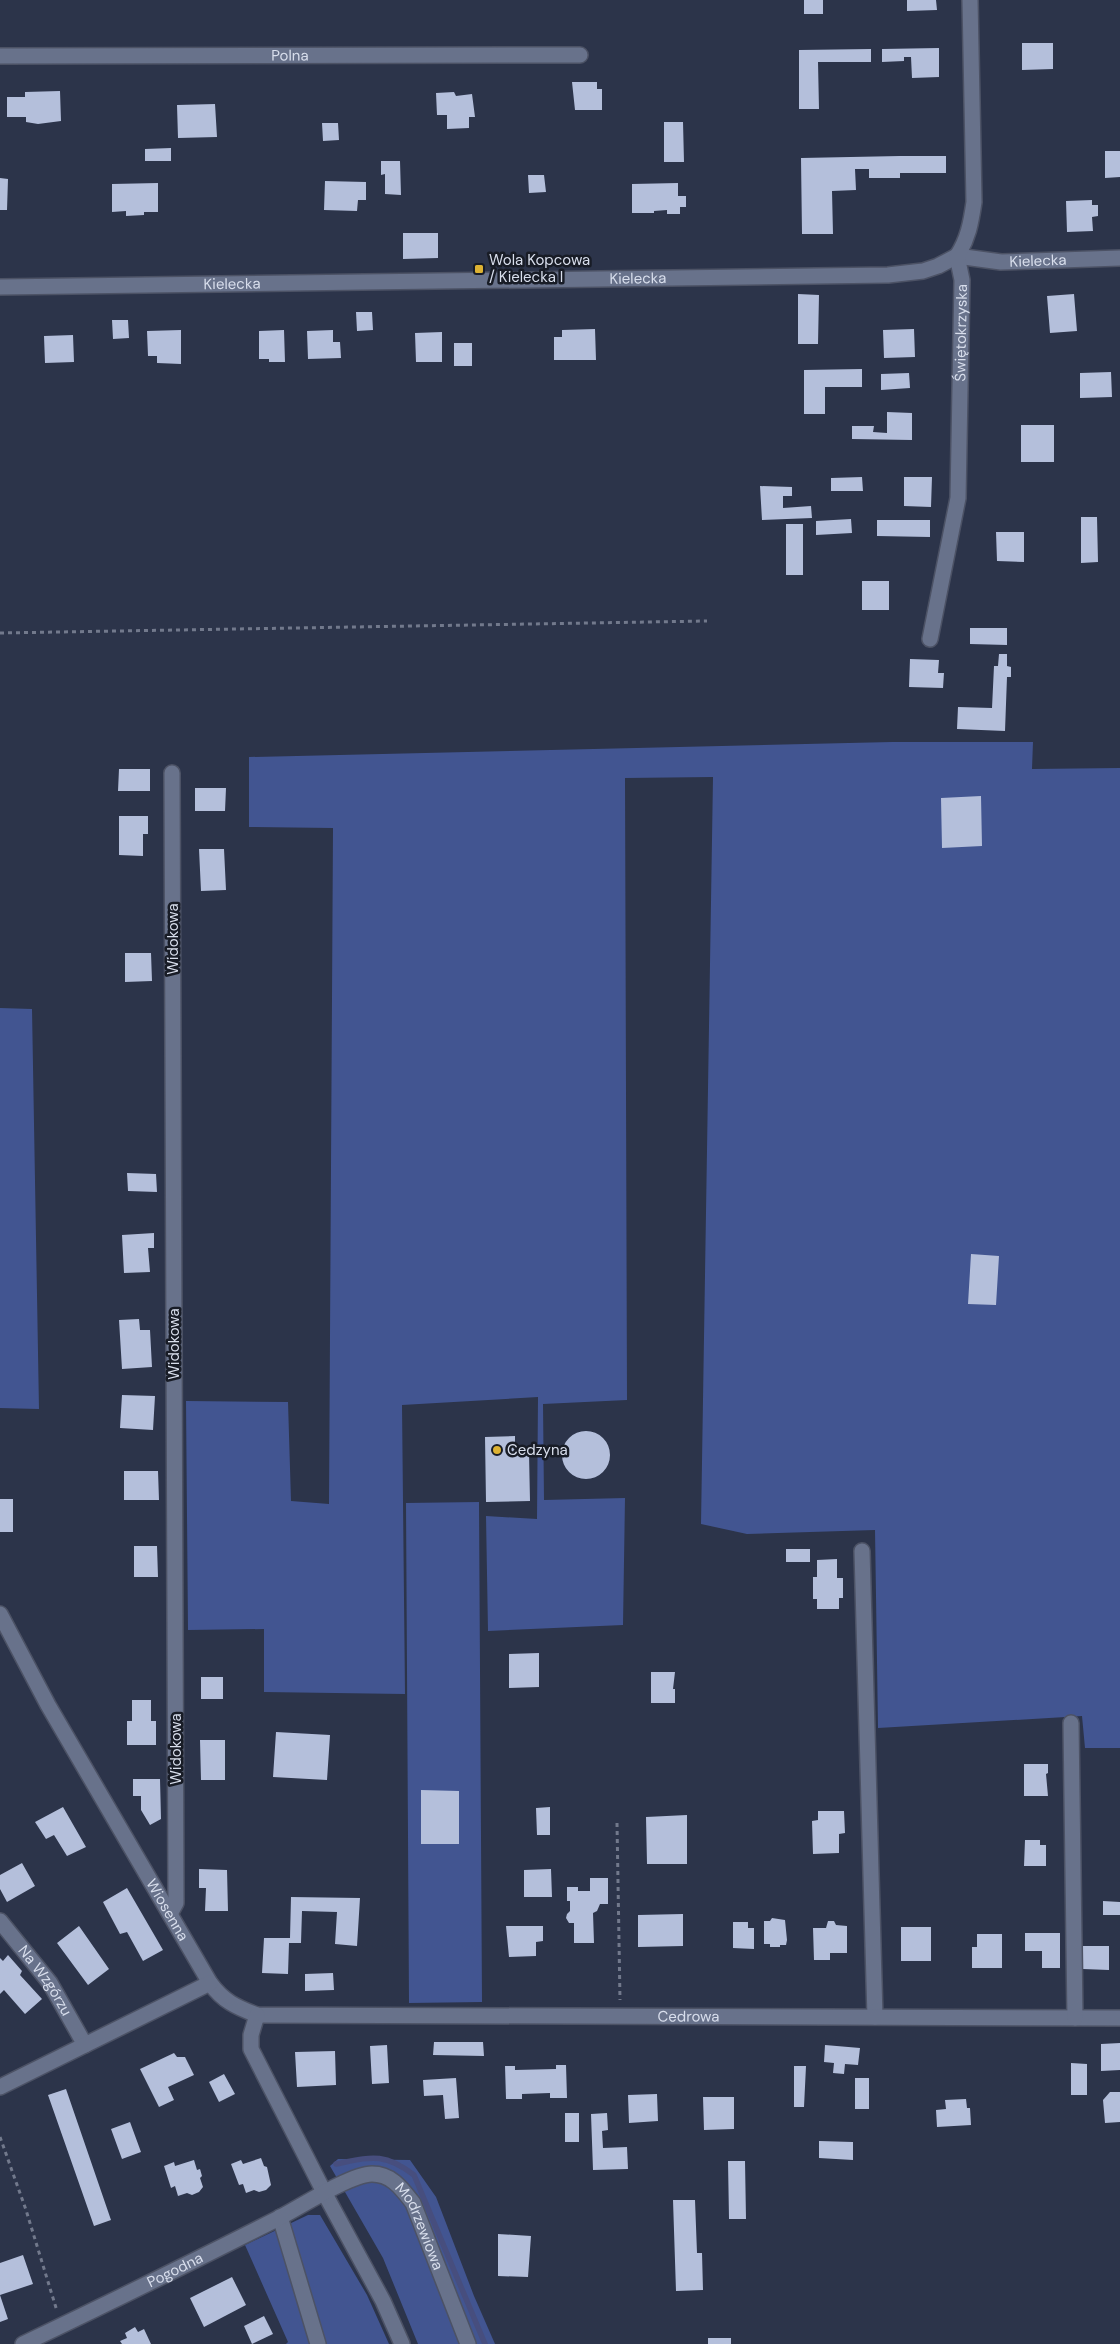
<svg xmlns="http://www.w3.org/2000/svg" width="1120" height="2344" font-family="'DM Sans',sans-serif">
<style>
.green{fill:#425591}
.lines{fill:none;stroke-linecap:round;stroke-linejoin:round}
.stream{stroke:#474e7e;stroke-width:5.5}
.building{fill:#b4bfdb}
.minor-casing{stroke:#4c5265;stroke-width:18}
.path{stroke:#72798c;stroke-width:3;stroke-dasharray:4 4;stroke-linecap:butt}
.minor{stroke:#68728b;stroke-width:15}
.poi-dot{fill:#ddb233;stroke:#181c26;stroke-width:2}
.labels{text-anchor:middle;stroke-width:5;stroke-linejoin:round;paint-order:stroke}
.street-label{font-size:15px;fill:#d8deec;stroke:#181c26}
.poi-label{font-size:15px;fill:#d8deec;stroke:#181c26;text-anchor:start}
</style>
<rect width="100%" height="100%" fill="#2c344a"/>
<path class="green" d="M 892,742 L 1033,742 L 1032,769 L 1120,768 L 1120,1748 L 1085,1748 L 1082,1716 L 878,1728 L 875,1530 L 747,1534 L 701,1524 L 713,777 L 625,778 L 627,1400 L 543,1404 L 544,1500 L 625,1498 L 623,1625 L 488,1631 L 486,1516 L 537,1519 L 538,1397 L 402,1405 L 405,1694 L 264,1692 L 264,1629 L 188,1630 L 186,1401 L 288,1402 L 291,1501 L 329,1504 L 333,828 L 249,827 L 249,757 Z
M 0,1008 L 32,1009 L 39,1409 L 0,1408 Z
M 479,1502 L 482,2002 L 409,2003 L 406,1503 Z
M 338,2159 L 410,2160 L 436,2197 L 474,2296 L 495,2344 L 418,2344 L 383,2258 L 330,2166 Z
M 308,2215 L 320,2215 L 367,2295 L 389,2344 L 286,2344 L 288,2342 L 245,2245 Z"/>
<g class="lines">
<path class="stream" d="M 336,2164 C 371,2157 384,2152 414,2175 L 485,2344"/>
</g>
<path class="building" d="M 804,0 L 823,0 L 823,14 L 804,14 Z
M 907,0 L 936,0 L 937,10 L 907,11 Z
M 1022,43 L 1053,43 L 1053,69 L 1022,70 Z
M 939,48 L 939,77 L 912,78 L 911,57 L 904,57 L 904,61 L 882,62 L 882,49 Z
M 871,49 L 871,62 L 818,62 L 819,109 L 799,109 L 799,50 Z
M 572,82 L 597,82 L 597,89 L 602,89 L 602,110 L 575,110 Z
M 60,91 L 61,121 L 38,124 L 26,122 L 26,117 L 7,117 L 7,97 L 25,97 L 25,92 Z
M 454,92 L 456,96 L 472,94 L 475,117 L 469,117 L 469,128 L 447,129 L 447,115 L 437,115 L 436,93 Z
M 215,104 L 217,137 L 178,138 L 177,105 Z
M 664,122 L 683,122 L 684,162 L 664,162 Z
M 322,123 L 338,123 L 339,140 L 323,141 Z
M 171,148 L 171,161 L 145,161 L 145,149 Z
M 1105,151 L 1120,151 L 1120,177 L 1105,178 Z
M 900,156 L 946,156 L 946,173 L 900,173 L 900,178 L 869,178 L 869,169 L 855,169 L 856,190 L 832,191 L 833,234 L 802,234 L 801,158 Z
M 381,161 L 400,161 L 401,195 L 385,194 L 385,174 L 381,175 Z
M 528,175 L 544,175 L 546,192 L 529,193 Z
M 0,178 L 8,179 L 7,210 L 0,210 Z
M 325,181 L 366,182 L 366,200 L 358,200 L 357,211 L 324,210 Z
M 158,183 L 158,212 L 144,212 L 144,215 L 126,216 L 126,211 L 112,212 L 112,184 Z
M 678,183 L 678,196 L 686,196 L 686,207 L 680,207 L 680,214 L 667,214 L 667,210 L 654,211 L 654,213 L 632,213 L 632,184 Z
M 1092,200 L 1092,205 L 1098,205 L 1098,216 L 1092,217 L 1093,231 L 1067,232 L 1066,201 Z
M 403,233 L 438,233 L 438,258 L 403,259 Z
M 798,294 L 819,295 L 818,344 L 798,344 Z
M 1074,294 L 1077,331 L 1050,333 L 1047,296 Z
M 356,312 L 372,312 L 373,330 L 357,331 Z
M 112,320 L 128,320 L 129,338 L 113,339 Z
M 595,329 L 596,360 L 554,360 L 554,337 L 562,337 L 562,330 Z
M 914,329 L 915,357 L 884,358 L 883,330 Z
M 181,330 L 181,364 L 157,363 L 157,356 L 148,356 L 147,331 Z
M 284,330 L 285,362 L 269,362 L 269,359 L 259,359 L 259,331 Z
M 333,330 L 333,342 L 340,342 L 341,358 L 308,359 L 307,331 Z
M 442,332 L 442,362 L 416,362 L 415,333 Z
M 73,335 L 74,362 L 45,363 L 44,336 Z
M 454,343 L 472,343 L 472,366 L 454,366 Z
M 862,369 L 862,387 L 825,387 L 825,414 L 804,414 L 804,370 Z
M 1111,372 L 1112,397 L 1080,398 L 1080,373 Z
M 909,373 L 910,388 L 881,390 L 881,374 Z
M 887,412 L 912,413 L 912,440 L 852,439 L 852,426 L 874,426 L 873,432 L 887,433 Z
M 1021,425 L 1054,425 L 1054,462 L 1021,462 Z
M 862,477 L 863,491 L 831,491 L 831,478 Z
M 904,477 L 932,477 L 931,507 L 904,506 Z
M 760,486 L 792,487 L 792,496 L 783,496 L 783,508 L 811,506 L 812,518 L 762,520 Z
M 1081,517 L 1097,517 L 1098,562 L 1081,563 Z
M 851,519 L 852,533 L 816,535 L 816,521 Z
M 877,520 L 930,520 L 930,537 L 877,536 Z
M 786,524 L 803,524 L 803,575 L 786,575 Z
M 996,532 L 1024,532 L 1024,562 L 997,561 Z
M 862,581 L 889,581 L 889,610 L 862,610 Z
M 970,628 L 1007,628 L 1007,645 L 970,644 Z
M 999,654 L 1007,654 L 1007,666 L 1011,667 L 1011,677 L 1007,677 L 1005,731 L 957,729 L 958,707 L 992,708 L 994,666 L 998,666 Z
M 910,659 L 939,660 L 938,673 L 944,673 L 943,688 L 909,687 Z
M 119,769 L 150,769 L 150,791 L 118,791 Z
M 195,788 L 226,788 L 225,811 L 195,811 Z
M 981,796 L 982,846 L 942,848 L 941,798 Z
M 119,816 L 148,816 L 148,834 L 143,834 L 143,856 L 119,855 Z
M 199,849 L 224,849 L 226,890 L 201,891 Z
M 125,953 L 151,953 L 152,981 L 125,982 Z
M 127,1173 L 156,1174 L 157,1192 L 128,1191 Z
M 154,1233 L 154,1248 L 148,1248 L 150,1272 L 124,1273 L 122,1235 Z
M 971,1254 L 999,1256 L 996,1305 L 968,1304 Z
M 139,1319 L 140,1330 L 150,1330 L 152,1367 L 122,1369 L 119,1320 Z
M 122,1395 L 155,1396 L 153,1430 L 120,1428 Z
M562 1455a24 24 0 1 1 48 0a24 24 0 1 1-48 0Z
M 515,1436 L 515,1453 L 529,1453 L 530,1501 L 486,1502 L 485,1437 Z
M 124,1471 L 158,1471 L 159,1500 L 124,1500 Z
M 0,1499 L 13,1499 L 13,1532 L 0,1532 Z
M 134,1546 L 157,1546 L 158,1577 L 134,1577 Z
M 786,1549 L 810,1549 L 810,1562 L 786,1562 Z
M 837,1559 L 837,1578 L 843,1578 L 843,1598 L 839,1598 L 839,1609 L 817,1609 L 817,1599 L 813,1599 L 813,1577 L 817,1577 L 817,1560 Z
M 539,1653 L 539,1687 L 509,1688 L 509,1654 Z
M 651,1672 L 675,1672 L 673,1689 L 675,1689 L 675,1703 L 651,1703 Z
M 201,1677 L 223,1677 L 223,1699 L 201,1699 Z
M 132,1700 L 151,1700 L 151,1721 L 156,1721 L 156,1745 L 127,1745 L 127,1721 L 132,1721 Z
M 276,1732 L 330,1735 L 327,1780 L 273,1777 Z
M 200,1740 L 225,1740 L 225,1780 L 201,1780 Z
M 1024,1764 L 1048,1764 L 1048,1773 L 1046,1774 L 1048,1796 L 1024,1796 Z
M 133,1779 L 160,1779 L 161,1819 L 150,1825 L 141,1810 L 141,1796 L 133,1796 Z
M 421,1790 L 459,1791 L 459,1844 L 421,1844 Z
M 63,1807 L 86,1847 L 67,1856 L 54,1835 L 46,1839 L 35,1822 Z
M 550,1807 L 550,1835 L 537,1835 L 536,1808 Z
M 818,1811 L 844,1811 L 845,1833 L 839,1834 L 839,1853 L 813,1854 L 812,1821 L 818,1820 Z
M 687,1815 L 687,1864 L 647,1864 L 646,1817 Z
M 1025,1840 L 1040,1840 L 1040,1845 L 1046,1845 L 1046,1866 L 1024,1866 Z
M 22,1863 L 35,1886 L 7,1902 L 0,1889 L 0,1875 Z
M 199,1869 L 227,1870 L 228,1911 L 205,1911 L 206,1888 L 199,1888 Z
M 551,1869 L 552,1897 L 524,1897 L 524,1870 Z
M 590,1878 L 608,1878 L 608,1904 L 600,1904 L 597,1911 L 593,1913 L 594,1943 L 574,1943 L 574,1923 L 569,1923 L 566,1918 L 567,1914 L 570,1911 L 570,1901 L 567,1901 L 567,1887 L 578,1887 L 578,1891 L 590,1891 Z
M 127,1888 L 163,1950 L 143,1961 L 127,1932 L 120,1934 L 103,1902 Z
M 291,1897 L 360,1898 L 357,1946 L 335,1944 L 337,1912 L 302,1911 L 301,1943 L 289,1943 L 288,1974 L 262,1973 L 264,1938 L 290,1938 Z
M 1103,1901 L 1120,1902 L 1120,1915 L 1103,1915 Z
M 683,1914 L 683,1946 L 638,1947 L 638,1915 Z
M 772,1918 L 785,1920 L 787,1940 L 786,1945 L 780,1945 L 780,1947 L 770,1947 L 770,1944 L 764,1944 L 764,1921 L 770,1921 Z
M 828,1921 L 834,1921 L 836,1925 L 847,1926 L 847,1953 L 830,1953 L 830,1960 L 814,1960 L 813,1928 L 826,1928 Z
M 733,1922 L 748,1922 L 748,1928 L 754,1928 L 754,1949 L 733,1948 Z
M 79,1926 L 109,1969 L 88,1985 L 57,1943 Z
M 506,1926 L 543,1926 L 543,1941 L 536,1942 L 536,1956 L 509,1957 Z
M 901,1927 L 931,1927 L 931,1961 L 901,1961 Z
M 1025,1933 L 1060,1933 L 1060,1968 L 1042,1968 L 1042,1951 L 1025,1951 Z
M 977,1934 L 1002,1934 L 1002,1968 L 972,1968 L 972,1947 L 977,1947 Z
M 1083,1946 L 1109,1946 L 1109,1970 L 1083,1969 Z
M 8,1955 L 22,1971 L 20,1975 L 42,1999 L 25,2014 L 4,1990 L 0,1994 L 0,1958 L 3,1961 Z
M 333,1973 L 334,1990 L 305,1991 L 305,1974 Z
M 434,2042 L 483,2042 L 484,2056 L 433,2055 Z
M 1120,2043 L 1120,2070 L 1101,2071 L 1101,2044 Z
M 387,2045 L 389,2083 L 372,2084 L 370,2046 Z
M 825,2045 L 860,2048 L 858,2065 L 845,2064 L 844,2074 L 833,2073 L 834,2063 L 824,2062 Z
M 335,2051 L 336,2085 L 297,2087 L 295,2052 Z
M 174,2053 L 177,2057 L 185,2057 L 194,2075 L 168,2087 L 174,2100 L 159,2107 L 140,2069 Z
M 1071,2063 L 1087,2064 L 1087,2095 L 1071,2095 Z
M 556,2065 L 566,2065 L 567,2098 L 550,2098 L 550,2093 L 522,2094 L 522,2099 L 506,2099 L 505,2066 L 515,2066 L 515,2070 L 556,2069 Z
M 794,2066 L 806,2066 L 804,2107 L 794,2107 Z
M 224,2074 L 235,2094 L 219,2102 L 209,2082 Z
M 456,2078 L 459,2118 L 445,2119 L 443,2095 L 424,2096 L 423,2080 Z
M 855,2078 L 869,2078 L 869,2109 L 855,2109 Z
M 66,2089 L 111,2220 L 94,2226 L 48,2095 Z
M 1110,2092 L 1120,2092 L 1120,2122 L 1105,2123 L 1103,2100 Z
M 657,2094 L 658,2121 L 629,2123 L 628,2095 Z
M 703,2097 L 734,2097 L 734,2129 L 704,2130 Z
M 966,2099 L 967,2108 L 970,2108 L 971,2125 L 937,2127 L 936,2110 L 946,2109 L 945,2100 Z
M 565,2113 L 579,2113 L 579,2142 L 565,2142 Z
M 607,2113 L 608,2130 L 602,2131 L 603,2148 L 627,2147 L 628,2169 L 593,2170 L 591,2114 Z
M 130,2122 L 141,2152 L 122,2159 L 111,2129 Z
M 819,2141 L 853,2142 L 853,2160 L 819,2158 Z
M 261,2158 L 264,2166 L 267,2167 L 271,2185 L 266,2190 L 259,2192 L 254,2190 L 246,2193 L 243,2184 L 239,2185 L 231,2164 L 241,2160 L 243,2164 Z
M 194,2160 L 197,2170 L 200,2169 L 202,2176 L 200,2178 L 203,2187 L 199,2192 L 192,2195 L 187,2193 L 178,2196 L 175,2186 L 171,2188 L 164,2166 L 174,2162 L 175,2166 Z
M 728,2161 L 745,2161 L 746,2219 L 729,2219 Z
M 673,2200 L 695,2200 L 697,2253 L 702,2253 L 703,2290 L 676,2291 Z
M 498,2234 L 531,2236 L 528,2277 L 498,2276 Z
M 23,2255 L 33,2284 L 0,2295 L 8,2319 L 0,2322 L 0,2263 Z
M 232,2277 L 246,2305 L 204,2327 L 190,2298 Z
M 264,2316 L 273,2334 L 252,2344 L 244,2326 Z
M 135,2327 L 138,2332 L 144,2329 L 151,2344 L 122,2344 L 120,2341 L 127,2338 L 125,2333 Z
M 708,2338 L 731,2338 L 731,2344 L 708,2344 Z"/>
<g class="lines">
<g class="minor-casing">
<g id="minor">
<path id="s1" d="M 0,56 L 580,55"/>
<path id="s2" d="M 0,287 L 888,275 L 923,271 L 938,266 L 957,256 L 1001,262 L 1120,258"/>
<path id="s3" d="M 930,639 L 958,498 L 962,280 L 957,256 C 968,239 971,223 974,202 L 970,0"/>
<path d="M 862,1551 L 875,2017"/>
<path id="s4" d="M 0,1614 L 48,1705 L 210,1983 C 223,2001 236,2007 257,2015 L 1120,2018"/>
<path d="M 1071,1723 L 1075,2018"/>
<path d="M 170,1914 L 176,1903 L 172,773"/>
<path id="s5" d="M 0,1921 L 50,1983 L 85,2045"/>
<path d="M 257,2015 L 251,2035 L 251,2049 L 325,2194 L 383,2301 L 402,2344"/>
<path d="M 0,2087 L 210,1983"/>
<path d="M 280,2217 L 318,2344"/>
<path id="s6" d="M 23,2344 C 109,2303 194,2261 279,2218 C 300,2207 351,2174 372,2174 C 392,2174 402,2189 413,2203 L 468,2344"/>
</g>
</g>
<path class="path" d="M 0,633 L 707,621
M 617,1823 L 620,2000
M 0,2137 L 26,2210 L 57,2311"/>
<use href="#minor" class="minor"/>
</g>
<g class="poi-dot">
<rect x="474" y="264" width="10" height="10" rx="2.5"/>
<circle cx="497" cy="1450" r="5"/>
</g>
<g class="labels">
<g class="street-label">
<text dy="5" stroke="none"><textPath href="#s1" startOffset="290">Polna</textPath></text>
<text dy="5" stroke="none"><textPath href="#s2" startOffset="1042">Kielecka</textPath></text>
<text dy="5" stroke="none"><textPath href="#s2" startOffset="638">Kielecka</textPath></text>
<text dy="5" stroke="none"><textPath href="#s2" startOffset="232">Kielecka</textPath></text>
<text dy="5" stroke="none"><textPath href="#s3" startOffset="309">Świętokrzyska</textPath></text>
<text transform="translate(173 939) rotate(-90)" y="5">Widokowa</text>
<text transform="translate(174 1344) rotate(-90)" y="5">Widokowa</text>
<text transform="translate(176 1749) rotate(-90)" y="5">Widokowa</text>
<text dy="5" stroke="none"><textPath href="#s4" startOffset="340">Wiosenna</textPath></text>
<text dy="5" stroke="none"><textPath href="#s5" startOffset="75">Na Wzgórzu</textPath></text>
<text dy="5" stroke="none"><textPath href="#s4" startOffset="914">Cedrowa</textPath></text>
<text dy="5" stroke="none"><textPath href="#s6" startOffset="465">Modrzewiowa</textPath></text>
<text dy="5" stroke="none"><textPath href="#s6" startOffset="169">Pogodna</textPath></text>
</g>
<g class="poi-label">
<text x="489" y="265">Wola Kopcowa<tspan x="489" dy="17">/ Kielecka I</tspan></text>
<text x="507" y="1455">Cedzyna</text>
</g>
</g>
</svg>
